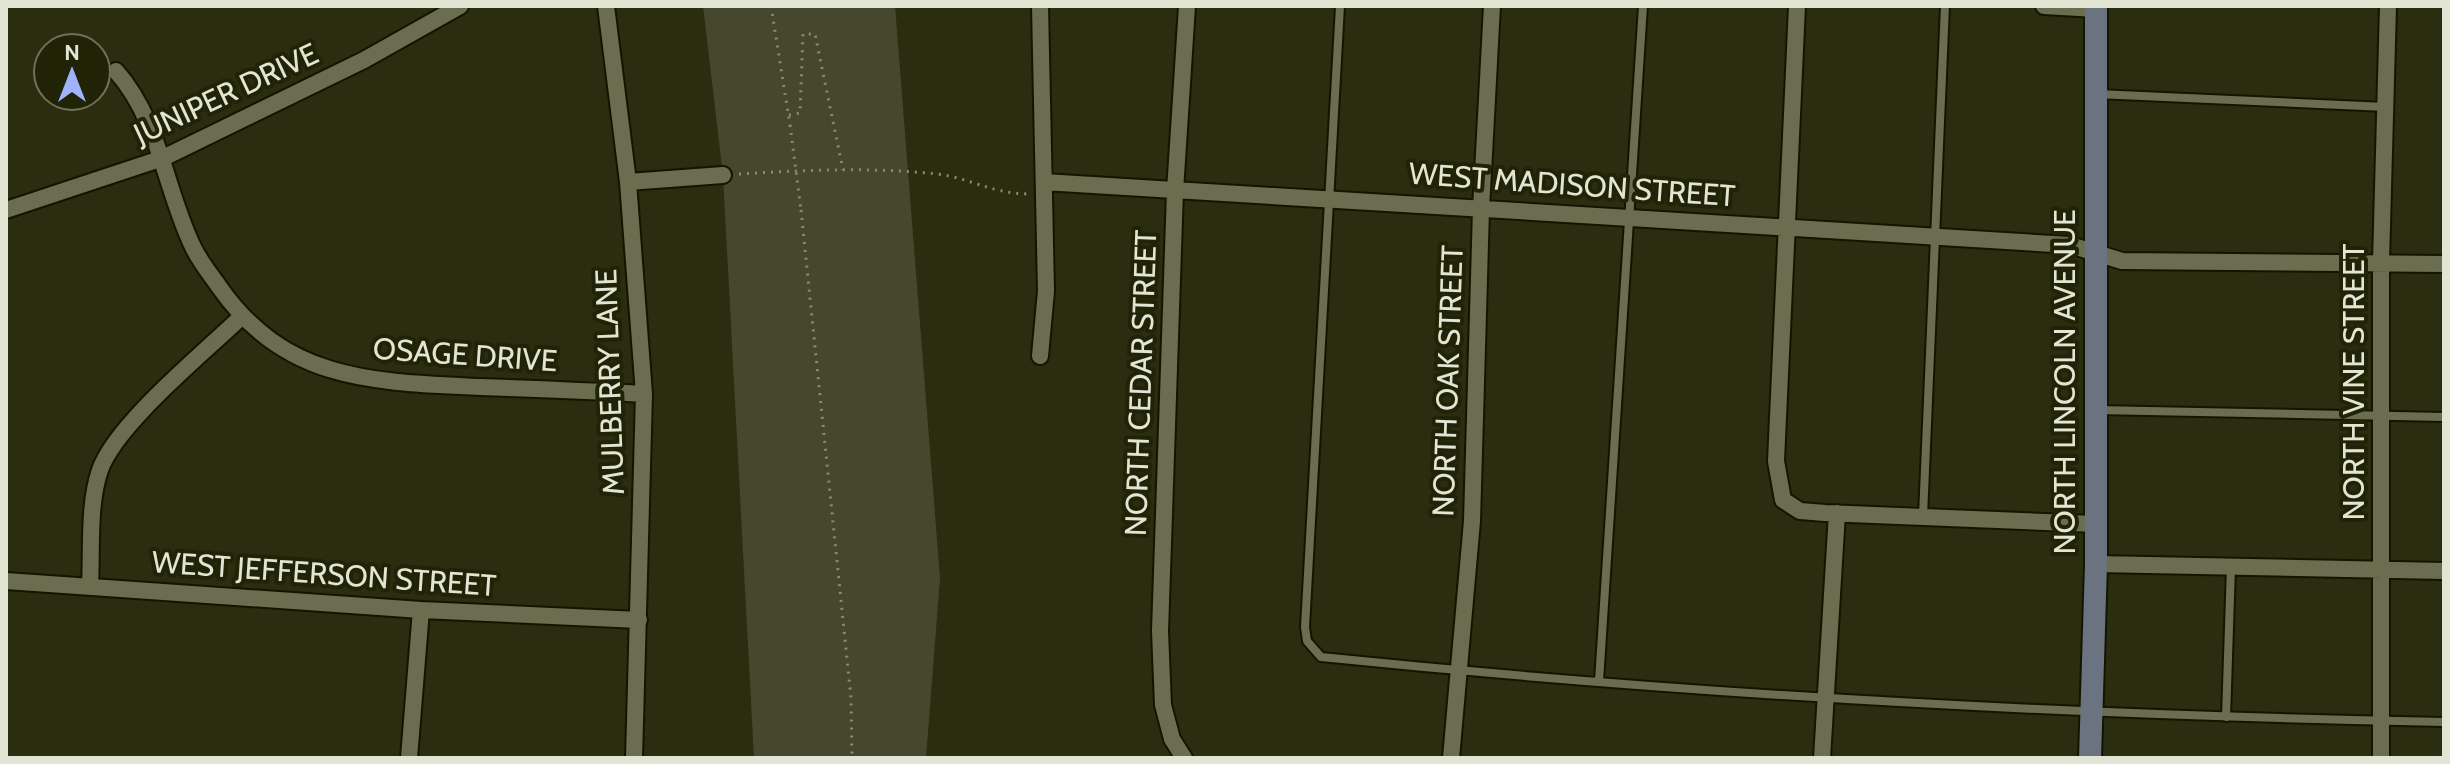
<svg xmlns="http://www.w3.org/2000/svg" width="2450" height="764" font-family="Cabin,sans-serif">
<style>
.green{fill:#46482d}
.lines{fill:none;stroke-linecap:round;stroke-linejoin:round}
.service-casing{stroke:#141500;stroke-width:12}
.minor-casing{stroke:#141500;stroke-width:20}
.secondary-casing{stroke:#141500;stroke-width:26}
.path{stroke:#898b75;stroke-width:3;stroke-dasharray:2 6;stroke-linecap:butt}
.service{stroke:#6a6d4f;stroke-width:8}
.minor{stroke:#6a6d4f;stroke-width:16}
.secondary{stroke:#6a737f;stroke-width:22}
.path-bridge{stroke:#898b75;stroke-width:3;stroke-dasharray:2 6;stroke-linecap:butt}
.labels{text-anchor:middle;stroke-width:8;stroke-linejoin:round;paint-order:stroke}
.street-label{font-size:30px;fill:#e3e5d4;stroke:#212307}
</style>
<rect width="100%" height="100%" fill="#2b2d11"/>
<path class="green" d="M 703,6 L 895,6 L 940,578 L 926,758 L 754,758 L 723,175 Z"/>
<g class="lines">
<g class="service-casing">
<path id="service" d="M 1340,6 L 1305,627 L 1307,641 L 1321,657 C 1694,695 2069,715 2444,722
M 2097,94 L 2386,107
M 2096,410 L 2444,417
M 1923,516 L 1945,6
M 1599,681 L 1643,6
M 2226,717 L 2231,567"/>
</g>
<g class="minor-casing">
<path id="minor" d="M 606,6 L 628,182 L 644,394 L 634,758
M 1040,6 L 1046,291 L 1040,356
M 1797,6 L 1776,461 L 1783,500 L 1800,511 L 1825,513 L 2096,524
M 2044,6 L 2096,9
M 116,71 C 160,121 165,189 193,247 C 200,262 211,275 220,288 C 286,382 375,382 480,387 C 535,389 589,391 644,394
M 628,182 L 723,175
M 1044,182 L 2070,245 L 2122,261 L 2444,264
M 6,210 L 163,158 L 364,60 L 460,6
M 2096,564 L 2444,571
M 6,581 L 421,610 L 639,620
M 90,586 C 92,549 88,505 100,470 C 116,424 204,353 241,317
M 409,758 L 421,610
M 1184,758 L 1172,739 L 1163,705 L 1160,631 L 1175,191 L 1187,6
M 1451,758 L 1472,521 L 1481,209 L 1492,6
M 1822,758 L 1837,513
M 2381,758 L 2381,262 L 2388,6"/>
</g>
<g class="secondary-casing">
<path id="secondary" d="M 2090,758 L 2096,564 L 2096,6"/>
</g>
<path class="path" d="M 771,6 L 790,125
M 789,115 L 800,113 L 803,34 L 815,34 L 843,170
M 739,174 C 805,170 871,167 937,174 C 970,178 990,193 1028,194
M 801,210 L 851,698 L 852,758"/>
<use href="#service" class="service"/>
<use href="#minor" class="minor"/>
<use href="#secondary" class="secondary"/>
<path class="path-bridge" d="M 790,125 L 801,210"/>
</g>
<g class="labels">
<g class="street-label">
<text transform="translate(226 94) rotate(-25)" y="10">JUNIPER DRIVE</text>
<text transform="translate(1572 185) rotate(4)" y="10">WEST MADISON STREET</text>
<text transform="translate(465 355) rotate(4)" y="10">OSAGE DRIVE</text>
<text transform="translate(1448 381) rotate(-88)" y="10">NORTH OAK STREET</text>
<text transform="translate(610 382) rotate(-92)" y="10">MULBERRY LANE</text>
<text transform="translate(2065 382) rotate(-90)" y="10">NORTH LINCOLN AVENUE</text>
<text transform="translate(2354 382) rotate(-90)" y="10">NORTH VINE STREET</text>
<text transform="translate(1141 383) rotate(-88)" y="10">NORTH CEDAR STREET</text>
<text transform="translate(324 574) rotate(4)" y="10">WEST JEFFERSON STREET</text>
</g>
</g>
<rect width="2450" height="764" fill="none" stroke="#e3e5d4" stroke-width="16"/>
<g transform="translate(72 72)"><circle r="38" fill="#212307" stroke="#6f7159" stroke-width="2"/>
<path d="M0-6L14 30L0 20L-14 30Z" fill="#9fb3fd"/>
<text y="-12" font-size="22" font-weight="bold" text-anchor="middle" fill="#e3e5d4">N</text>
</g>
</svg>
